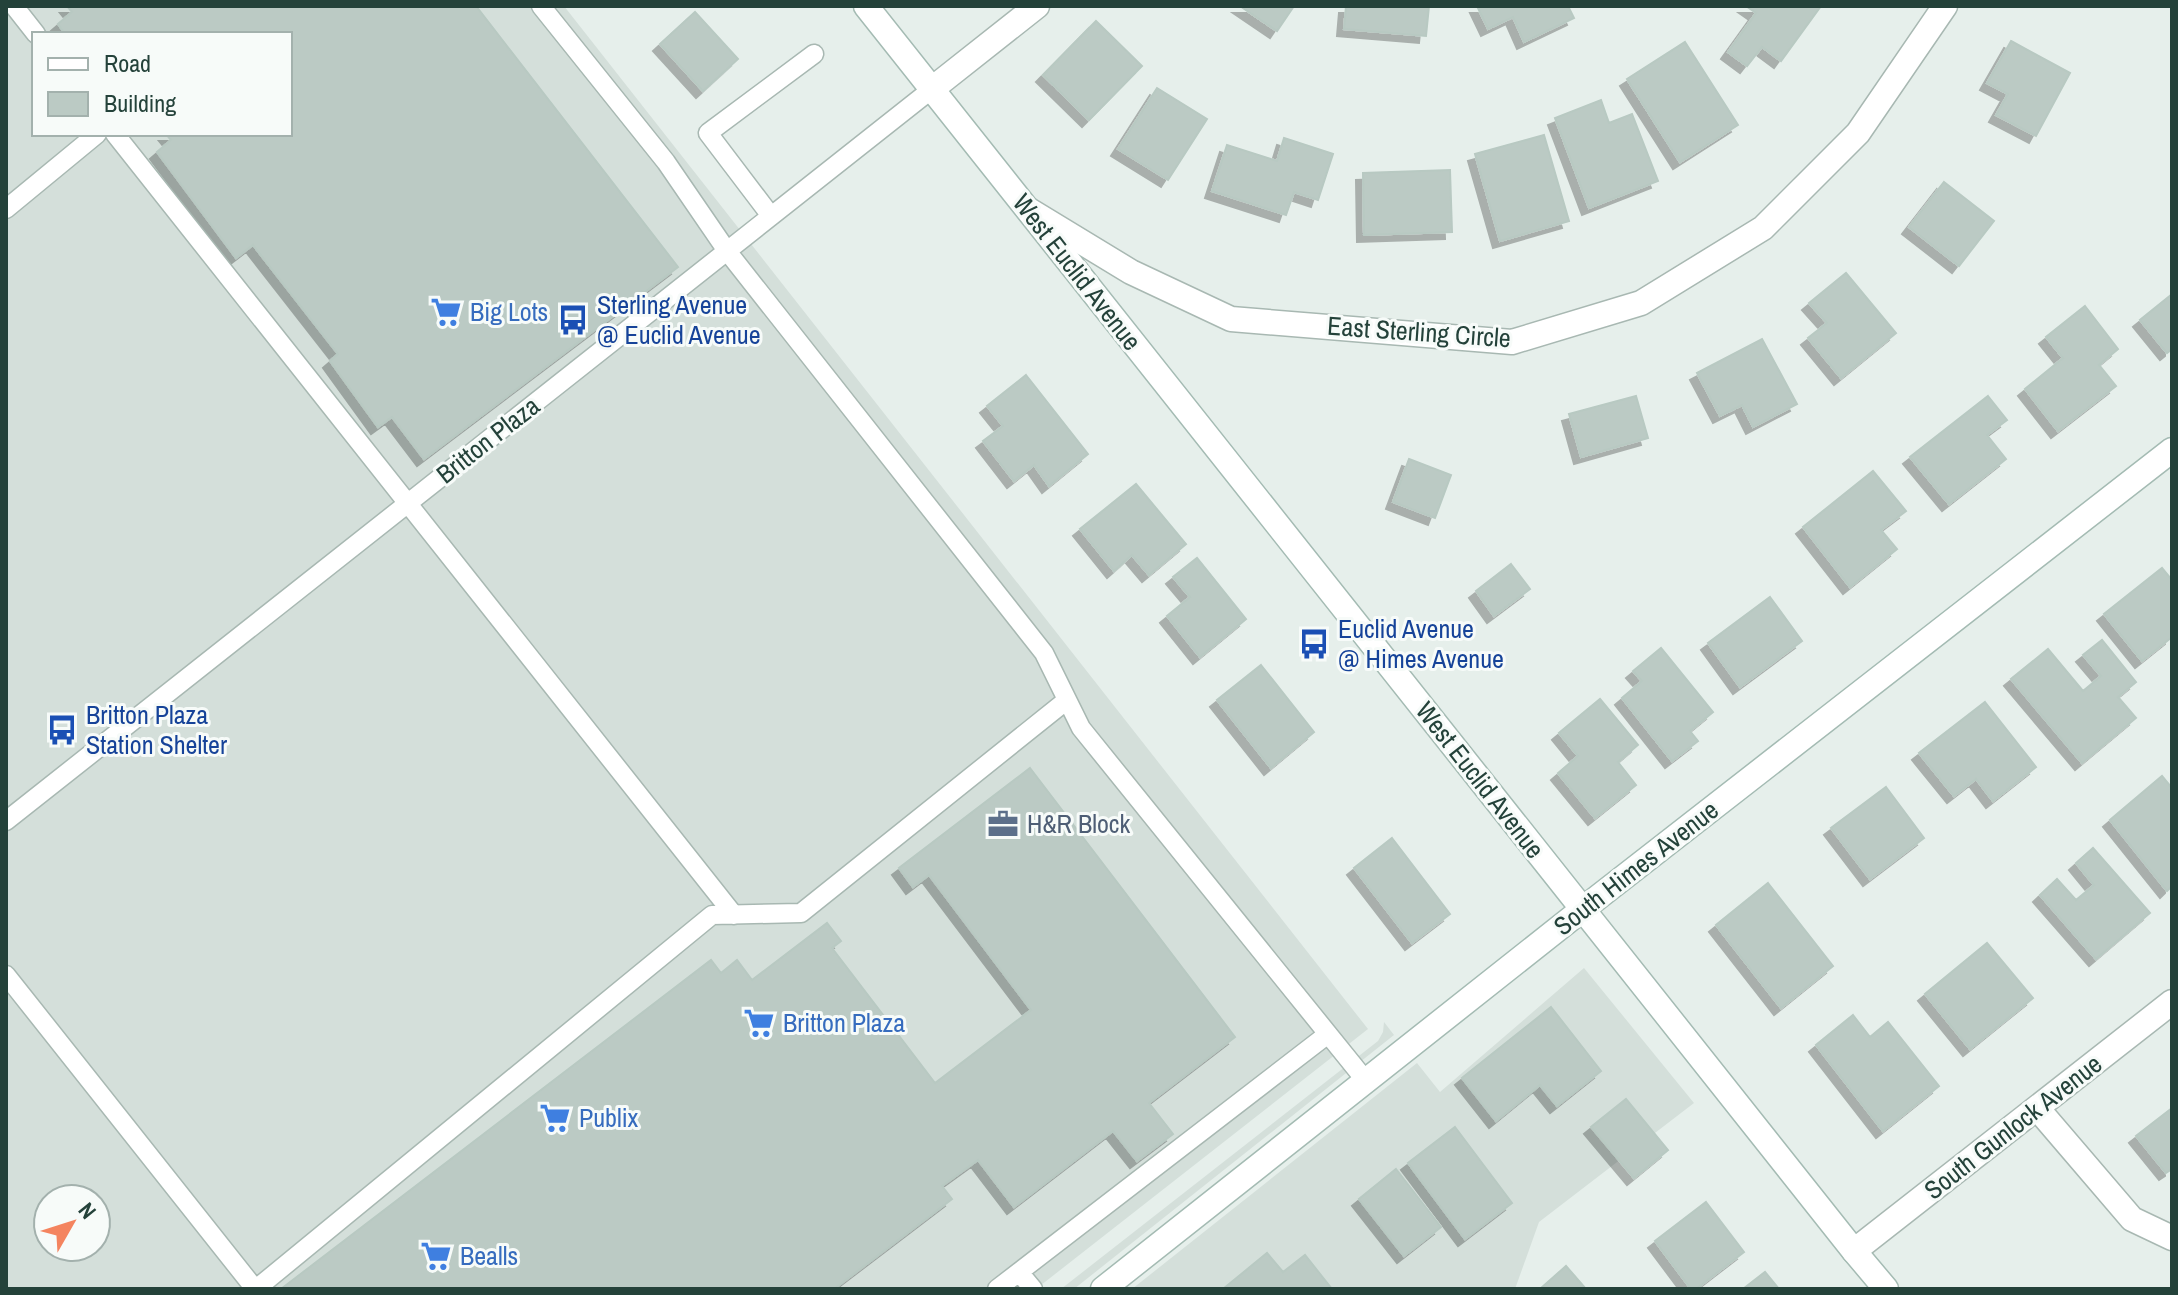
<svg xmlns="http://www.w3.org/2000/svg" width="2178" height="1295" font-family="'Archivo Narrow',sans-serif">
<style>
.built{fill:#d4dfda;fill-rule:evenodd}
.building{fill:#bbcac4;stroke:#b8c9c2;stroke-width:2;filter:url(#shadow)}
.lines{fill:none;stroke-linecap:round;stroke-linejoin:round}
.lane-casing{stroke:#a8b8b2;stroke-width:21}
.street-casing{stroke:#a8b8b2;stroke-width:27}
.secondary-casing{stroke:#a4bbb3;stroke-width:27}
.lane{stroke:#fff;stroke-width:18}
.street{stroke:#fff;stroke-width:24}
.secondary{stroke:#fff;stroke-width:24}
.labels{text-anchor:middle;stroke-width:6;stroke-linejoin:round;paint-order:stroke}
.street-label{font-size:26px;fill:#24423a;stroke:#f7fbf9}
.transit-label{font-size:26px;fill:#164399;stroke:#f7fbf9;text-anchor:start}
.shop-label{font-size:26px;fill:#366cbe;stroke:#f7fbf9;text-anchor:start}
.service-label{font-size:26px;fill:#4e5e75;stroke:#f7fbf9;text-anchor:start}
</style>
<defs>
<filter id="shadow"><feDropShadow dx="-7" dy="7" stdDeviation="0" flood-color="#0004"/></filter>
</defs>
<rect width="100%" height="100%" fill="#e6efeb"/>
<path class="built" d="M 6,6 L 564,6 L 1368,1029 L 1036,1289 L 6,1289 ZM 34,34 L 290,34 L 290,134 L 34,134 ZM 48,1199 L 96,1199 L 96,1247 L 48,1247 Z
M 1584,968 L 1694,1103 L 1539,1222 L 1515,1289 L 1132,1289 L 1417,1063 L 1440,1092 Z
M 1384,1022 L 1394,1035 L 1074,1289 L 1061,1289 L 1378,1041 L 1383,1032 Z"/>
<path class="building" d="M 67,6 L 476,6 L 678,267 L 424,459 L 392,417 L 378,427 L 330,361 L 338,354 L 253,245 L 236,258 L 157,152 L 171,140 L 166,134 L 290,134 L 290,34 L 65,34 L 58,24 L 72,12 Z
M 1240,6 L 1294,6 L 1277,31 Z
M 1346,6 L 1429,6 L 1426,36 L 1344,29 Z
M 1477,6 L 1568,6 L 1574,18 L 1524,42 L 1513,17 L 1488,29 Z
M 1746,6 L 1821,6 L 1781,61 L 1762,47 L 1747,66 L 1728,52 L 1756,13 Z
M 695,12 L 738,59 L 703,91 L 660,44 Z
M 1096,21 L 1142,66 L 1089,120 L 1043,75 Z
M 2011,41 L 2070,73 L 2036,136 L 1996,115 L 2008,94 L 1987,83 Z
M 1685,42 L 1738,125 L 1680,162 L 1627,79 Z
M 1157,88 L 1207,119 L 1168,180 L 1118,149 Z
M 1601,100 L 1609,123 L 1632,114 L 1658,181 L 1589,208 L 1555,118 Z
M 1544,135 L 1569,221 L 1500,241 L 1475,154 Z
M 1284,138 L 1333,154 L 1318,200 L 1294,192 L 1286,215 L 1212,191 L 1227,145 L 1277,161 Z
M 1450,170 L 1452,232 L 1364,235 L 1363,173 Z
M 1944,182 L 1994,221 L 1959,266 L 1909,227 Z
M 1846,273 L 1896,333 L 1841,378 L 1808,338 L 1827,323 L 1809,303 Z
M 2172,294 L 2172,349 L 2167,353 L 2140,320 Z
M 2085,306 L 2118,349 L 2099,365 L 2116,386 L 2058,431 L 2025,389 L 2063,358 L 2046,337 Z
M 1762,339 L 1797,404 L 1753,427 L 1742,405 L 1720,416 L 1697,373 Z
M 1026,375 L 1088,454 L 1049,486 L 1034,465 L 1014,481 L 983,441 L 1003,426 L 987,406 Z
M 1636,396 L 1648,438 L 1581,457 L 1569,414 Z
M 1988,396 L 2007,420 L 1987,435 L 2006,459 L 1949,504 L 1910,457 Z
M 1409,459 L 1451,475 L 1435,518 L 1393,502 Z
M 1873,471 L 1906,511 L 1881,530 L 1897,549 L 1850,587 L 1803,527 Z
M 1136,484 L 1186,544 L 1149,575 L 1132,555 L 1114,571 L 1080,529 Z
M 1197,558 L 1246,619 L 1200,657 L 1167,616 L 1190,597 L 1173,577 Z
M 1511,564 L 1530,589 L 1494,616 L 1476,591 Z
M 2162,568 L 2172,580 L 2172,637 L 2142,661 L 2104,614 Z
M 1770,597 L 1802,641 L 1740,687 L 1708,643 Z
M 2102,640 L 2136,682 L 2118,697 L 2136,718 L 2082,763 L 2011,679 L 2048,649 L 2083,691 L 2101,676 L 2083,655 Z
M 1661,648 L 1713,712 L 1690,731 L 1698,741 L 1672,761 L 1622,698 L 1642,681 L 1633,671 Z
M 1261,665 L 1314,732 L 1271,768 L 1217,700 Z
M 1600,699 L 1638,745 L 1618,762 L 1636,785 L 1595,818 L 1558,773 L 1578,756 L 1559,733 Z
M 1985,702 L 2036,767 L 1993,801 L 1976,779 L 1954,796 L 1919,753 Z
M 1030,768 L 1235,1037 L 1149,1103 L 1173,1134 L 1137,1161 L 1113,1131 L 1014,1207 L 978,1160 L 942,1186 L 952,1199 L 834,1289 L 281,1289 L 711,960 L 721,973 L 737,960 L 752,980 L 827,923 L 841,941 L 832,948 L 935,1083 L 1031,1010 L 929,875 L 913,887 L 899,868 Z
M 2162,776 L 2172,788 L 2172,886 L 2167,891 L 2110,820 Z
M 1886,787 L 1924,838 L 1870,879 L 1831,828 Z
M 1392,838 L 1450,914 L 1412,943 L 1354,868 Z
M 2093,848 L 2150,913 L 2096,959 L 2040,895 L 2057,879 L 2076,900 L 2094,885 L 2076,863 Z
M 1768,883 L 1833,966 L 1781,1008 L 1716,925 Z
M 1987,943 L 2033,998 L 1970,1049 L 1925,994 Z
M 1551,1007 L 1601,1071 L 1557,1106 L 1540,1085 L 1496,1121 L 1462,1078 Z
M 1853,1015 L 1870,1037 L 1888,1022 L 1939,1086 L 1883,1131 L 1816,1045 Z
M 1626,1099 L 1668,1150 L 1634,1178 L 1591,1127 Z
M 2172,1108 L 2172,1169 L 2166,1173 L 2136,1136 Z
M 1455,1127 L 1512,1203 L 1465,1239 L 1408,1163 Z
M 1396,1169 L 1441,1227 L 1404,1256 L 1359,1199 Z
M 1706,1202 L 1744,1252 L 1696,1289 L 1691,1289 L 1655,1241 Z
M 1267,1253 L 1283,1272 L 1305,1255 L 1332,1289 L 1223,1289 Z
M 1566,1266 L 1586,1289 L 1540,1289 Z
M 1765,1272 L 1779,1289 L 1743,1289 Z"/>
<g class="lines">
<g class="lane-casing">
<path id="lane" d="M 14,6 L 36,34
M 541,6 L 666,162 L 727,251 L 1044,653 L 1081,728 L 1366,1081
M 115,134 L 734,915
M 6,209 L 97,134
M 771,216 L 708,133 L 814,54
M 6,821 L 932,89
M 6,975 L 255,1289
M 1019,1272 L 1033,1289
M 256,1289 L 712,915 L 801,913 L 1067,700
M 997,1289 L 1328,1034"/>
</g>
<g class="street-casing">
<path id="street" d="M 932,89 L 1037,6
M 1029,210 L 1131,272 L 1231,319 L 1512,342 L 1641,303 L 1763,228 L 1858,133 L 1945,6
M 2037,1108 L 2132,1219 L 2172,1238
M 1854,1251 L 2172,1002"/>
</g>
<g class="secondary-casing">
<path id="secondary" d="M 866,6 L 1854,1251 L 1886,1289
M 1103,1289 L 1583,909 L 2172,450"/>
</g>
<use href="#lane" class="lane"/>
<use href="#street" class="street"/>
<use href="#secondary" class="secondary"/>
</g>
<defs>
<g id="supermarket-bare" transform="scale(2.4)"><path d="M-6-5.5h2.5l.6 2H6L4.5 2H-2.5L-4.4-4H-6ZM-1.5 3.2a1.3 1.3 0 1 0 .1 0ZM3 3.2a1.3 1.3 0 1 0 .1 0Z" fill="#3f7fe0" stroke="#f7fbf9" stroke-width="2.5" paint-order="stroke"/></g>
<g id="bus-bare" transform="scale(2.4)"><path d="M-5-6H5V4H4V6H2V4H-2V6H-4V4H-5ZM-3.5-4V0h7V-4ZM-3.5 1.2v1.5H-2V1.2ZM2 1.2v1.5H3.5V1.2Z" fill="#1a4fb4" stroke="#f7fbf9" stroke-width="2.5" paint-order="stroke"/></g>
<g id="office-bare" transform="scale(2.4)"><path d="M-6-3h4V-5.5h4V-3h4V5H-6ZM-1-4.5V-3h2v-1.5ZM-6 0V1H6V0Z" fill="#5c6f8a" stroke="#f7fbf9" stroke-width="2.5" paint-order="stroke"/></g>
</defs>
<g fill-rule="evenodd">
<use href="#supermarket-bare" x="446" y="312"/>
<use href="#bus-bare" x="573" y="320"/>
<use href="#bus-bare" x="1314" y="644"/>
<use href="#bus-bare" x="62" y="730"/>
<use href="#office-bare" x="1003" y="824"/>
<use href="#supermarket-bare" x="759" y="1023"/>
<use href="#supermarket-bare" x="555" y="1118"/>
<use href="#supermarket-bare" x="436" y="1256"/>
</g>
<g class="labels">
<g class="street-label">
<text transform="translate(1077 272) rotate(52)" y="9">West Euclid Avenue</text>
<text transform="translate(1419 332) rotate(4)" y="9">East Sterling Circle</text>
<text transform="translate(488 440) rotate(-38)" y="9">Britton Plaza</text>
<text transform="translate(1480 780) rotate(52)" y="9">West Euclid Avenue</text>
<text transform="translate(1636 868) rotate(-38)" y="9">South Himes Avenue</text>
<text transform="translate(2013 1127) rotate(-38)" y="9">South Gunlock Avenue</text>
</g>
<g class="transit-label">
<text x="597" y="314">Sterling Avenue<tspan x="597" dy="30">@ Euclid Avenue</tspan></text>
<text x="1338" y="638">Euclid Avenue<tspan x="1338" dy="30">@ Himes Avenue</tspan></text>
<text x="86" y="724">Britton Plaza<tspan x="86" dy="30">Station Shelter</tspan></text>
</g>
<g class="shop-label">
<text x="470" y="321">Big Lots</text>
<text x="783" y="1032">Britton Plaza</text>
<text x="579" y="1127">Publix</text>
<text x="460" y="1265">Bealls</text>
</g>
<g class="service-label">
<text x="1027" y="833">H&amp;R Block</text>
</g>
</g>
<rect width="2178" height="1295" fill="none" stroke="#24423a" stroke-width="16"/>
<rect x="32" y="32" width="260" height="104" fill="#f7fbf9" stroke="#a3b1ad" stroke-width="2"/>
<rect x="48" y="58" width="40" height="12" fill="#ffffff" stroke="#a3b1ad" stroke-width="2"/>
<text x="104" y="72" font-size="24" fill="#24423a">Road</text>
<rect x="48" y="92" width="40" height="24" fill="#bbcac4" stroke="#a3b1ad" stroke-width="2"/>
<text x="104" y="112" font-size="24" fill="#24423a">Building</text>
<g transform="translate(72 1223) rotate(51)"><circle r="38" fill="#f7fbf9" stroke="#a3b1ad" stroke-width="2"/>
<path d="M0-6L14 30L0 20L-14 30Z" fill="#f4845f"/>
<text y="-12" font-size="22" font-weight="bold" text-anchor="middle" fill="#24423a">N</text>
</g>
</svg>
